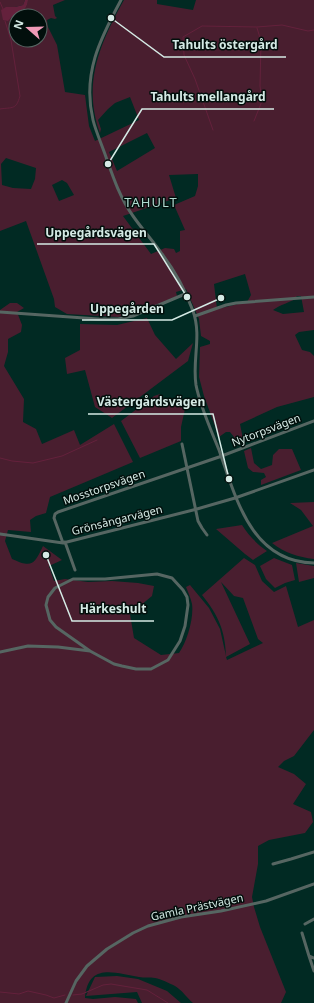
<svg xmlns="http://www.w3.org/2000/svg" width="314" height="1003" font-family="'Noto Sans',sans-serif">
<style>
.green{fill:#491e2f;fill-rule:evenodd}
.water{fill:#64213c}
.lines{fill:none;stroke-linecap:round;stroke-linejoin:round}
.stream{stroke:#64213c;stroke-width:1}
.minor{stroke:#566662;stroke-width:3}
.labels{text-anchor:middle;stroke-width:3;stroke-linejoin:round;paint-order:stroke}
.street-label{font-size:11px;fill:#d5eae5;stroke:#020f0c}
.quarter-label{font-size:13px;letter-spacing:1px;fill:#b0dad0;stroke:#020f0c}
.leader{fill:none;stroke:#d5eae5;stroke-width:1.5}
.callout-dot{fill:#d5eae5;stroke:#020f0c;stroke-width:1.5}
.callout-label{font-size:12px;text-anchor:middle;font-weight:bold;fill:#d5eae5;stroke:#020f0c;stroke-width:3;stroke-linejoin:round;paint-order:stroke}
</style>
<rect width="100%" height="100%" fill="#012a23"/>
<path class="green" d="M 0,0 L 25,0 L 23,5 L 15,7 L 6,7 L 11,18 C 19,14 27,10 28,0 L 65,0 L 53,5 L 55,16 L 57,18 L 55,19 L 51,18 L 47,20 L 48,27 L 57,45 L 65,92 L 85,95 L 89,126 L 95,141 L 139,120 L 130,97 L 115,103 L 108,109 L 98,120 L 101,129 L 100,133 C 82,84 100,43 124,0 L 157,0 L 157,4 L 193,10 L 196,0 L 314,0 L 314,330 L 299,332 L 295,335 L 302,350 L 310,352 L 314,356 L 314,397 L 277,407 L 240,424 L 243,439 L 238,442 L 230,432 L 226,432 L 219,437 L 204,396 L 199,377 L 200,347 L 210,344 L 210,341 L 201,336 L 199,319 L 186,289 L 176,292 L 177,296 L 159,304 L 139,310 L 133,314 L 118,317 L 67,314 L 55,307 L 54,299 L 26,221 L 0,231 ZM 16,16 L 40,16 L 40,40 L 16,40 ZM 147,133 L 155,148 L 117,171 L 109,152 ZM 6,158 L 36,168 L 35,179 L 31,189 L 13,188 L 2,185 L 1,164 ZM 198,174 L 198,186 L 195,196 L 174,205 L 185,230 L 180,231 L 180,251 L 176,253 L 174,249 L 165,248 L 151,254 L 123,216 L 176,198 L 169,175 ZM 62,180 L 67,183 L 74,195 L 59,201 L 52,185 ZM 245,274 L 251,295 L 247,302 L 217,309 L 214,284 ZM 296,296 L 301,296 L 304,312 L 283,314 L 273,310 C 280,305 290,302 298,298 Z
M 10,303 L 17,303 L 24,308 L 17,312 L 22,325 L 21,332 L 8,339 L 8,352 L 4,366 L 24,399 L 23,422 L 36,429 L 42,444 L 74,430 L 80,445 L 114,424 L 133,462 L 50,497 L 46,513 L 36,516 L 30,520 L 31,532 L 8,530 L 5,541 L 12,559 C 32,568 34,565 43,546 L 62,560 L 49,566 L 54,581 L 65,579 L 88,582 L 112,581 L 138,583 L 154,586 L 152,596 L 130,614 L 134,638 L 161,655 L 179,653 C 187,642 194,618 192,604 C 191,599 188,592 186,587 L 190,585 L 209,608 L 220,629 L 226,656 C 225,630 218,615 202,595 L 244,558 L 255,565 L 262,581 L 274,592 L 286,586 L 298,627 L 314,620 L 314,730 L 294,756 L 284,761 L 278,767 L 294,774 L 306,784 L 293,804 L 311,812 L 313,822 L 305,833 L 269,840 L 258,846 L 258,864 L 252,897 L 254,907 L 260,927 L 286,992 L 281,1003 L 193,1003 C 187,998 182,990 175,986 C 169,983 161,979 155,978 C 150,977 144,978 139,977 C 115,973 88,962 85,998 L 93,999 L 115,997 L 136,999 L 138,1003 L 0,1003 L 0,310 ZM 221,582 L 234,596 L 243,598 L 258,639 L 263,643 L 227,660 L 226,657 L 250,644 Z
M 147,318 L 155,335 L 176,359 L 193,343 L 188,361 L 112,418 L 95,407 L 85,370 L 67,374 L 65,358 L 80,350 L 80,324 L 117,325 Z
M 160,394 L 162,407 L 185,401 L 185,409 L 181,427 L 181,441 L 140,458 L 121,421 L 154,396 Z
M 251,448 L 254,463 L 261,469 L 272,465 L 273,455 L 279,449 L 292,449 L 301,470 L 261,485 L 261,480 L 266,477 L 264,473 L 253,472 L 248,468 L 244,451 Z
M 314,502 L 314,559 C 298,557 285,553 272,543 L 313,526 L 301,510 L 290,503 Z
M 242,525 C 249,536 257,544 267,551 L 253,560 L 245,554 L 216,529 Z
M 274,558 L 292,565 L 295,580 L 285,583 L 275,588 L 266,579 L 260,566 Z
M 296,563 L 314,566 L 314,578 L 299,582 Z
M 117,976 L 138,979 L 167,991 L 181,1003 L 142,1003 L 137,992 L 86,996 L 95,977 Z"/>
<path class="water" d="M 25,0 L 28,0 C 27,14 15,12 8,21 L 3,20 L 1,10 L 6,7 L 15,7 L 23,5 Z"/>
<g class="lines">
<path class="stream" d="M 0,2 L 3,9
M 0,109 C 13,107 16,110 20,96 L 11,40 L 5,21
M 254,121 L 262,101 L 260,86 L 261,41 L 257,28
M 213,130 L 195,79 L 184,55 L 183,37 L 202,26 L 257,27 L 282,25 L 308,31 L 314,30
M 0,458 L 12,461 L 33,463 L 62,456 L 97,440
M 0,992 L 19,994 L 28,991 L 46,995 L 54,998 L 65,995
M 73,995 L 82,994 L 103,985 L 111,984 L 147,990 L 168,1003"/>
<path class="minor" d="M 121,0 C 100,39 82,74 93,120 C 96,132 102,145 106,157 C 113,177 120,198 133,216 C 142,229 153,241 162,254 C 175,271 186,292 193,311 C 202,336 192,360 196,385 C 200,406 211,430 219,450 C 236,498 251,562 314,563
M 0,312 L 98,319 L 118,319 L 133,316 L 185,294
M 195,316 L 226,305 L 236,303 L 314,297
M 182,444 L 198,521 L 202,528 L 207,535
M 0,534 L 63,543 L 197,509 L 235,498 L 314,470
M 65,542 L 75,570
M 63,543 L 54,518 L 55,514 L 58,512 L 219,457 L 314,421
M 0,652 L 28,646 L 58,647 L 90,651 L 114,664 L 122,666 L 136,669 L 151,669 L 168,660 L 180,641 L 185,626 L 188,605 L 187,597 L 183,590 L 172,578 L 157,574 L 105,579 L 73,579 L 55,588 L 48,597 L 46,605 L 50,620 L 56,627 L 90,651
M 273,864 L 291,859 L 314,852
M 305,924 L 314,919
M 302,933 L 309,956 L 314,958
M 309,956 L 314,971
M 66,1003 L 76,981 L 87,966 L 107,949 L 133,933 L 148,926 L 181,917 L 221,911 L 266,901 L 314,884"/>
</g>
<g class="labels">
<g class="street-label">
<text transform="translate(266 430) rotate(-21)" y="4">Nytorpsvägen</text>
<text transform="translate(104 487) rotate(-19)" y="4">Mosstorpsvägen</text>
<text transform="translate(117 520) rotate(-14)" y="4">Grönsångarvägen</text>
<text transform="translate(197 907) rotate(-12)" y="4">Gamla Prästvägen</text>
</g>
<g class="quarter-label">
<text x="151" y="207">TAHULT</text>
</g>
</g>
<path class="leader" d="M111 18L164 57H286M108 164L142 109H274M187 297L154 244H37M221 298L172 320H82M229 479L213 414H88M46 555L72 621H154"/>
<g class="callout-dot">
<circle cx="111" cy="18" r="4"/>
<circle cx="108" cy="164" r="4"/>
<circle cx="187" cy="297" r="4"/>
<circle cx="221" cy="298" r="4"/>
<circle cx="229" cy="479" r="4"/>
<circle cx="46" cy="555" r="4"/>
</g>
<g class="callout-label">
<text x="225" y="49">Tahults östergård</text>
<text x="208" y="101">Tahults mellangård</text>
<text x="96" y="237">Uppegårdsvägen</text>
<text x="127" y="313">Uppegården</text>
<text x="151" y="406">Västergårdsvägen</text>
<text x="113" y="613">Härkeshult</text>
</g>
<g transform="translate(28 28) rotate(290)"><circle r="19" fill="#020f0c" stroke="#566763"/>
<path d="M0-3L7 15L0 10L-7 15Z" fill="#f09ab7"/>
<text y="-6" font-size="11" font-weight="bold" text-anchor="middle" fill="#d5eae5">N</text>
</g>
</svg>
